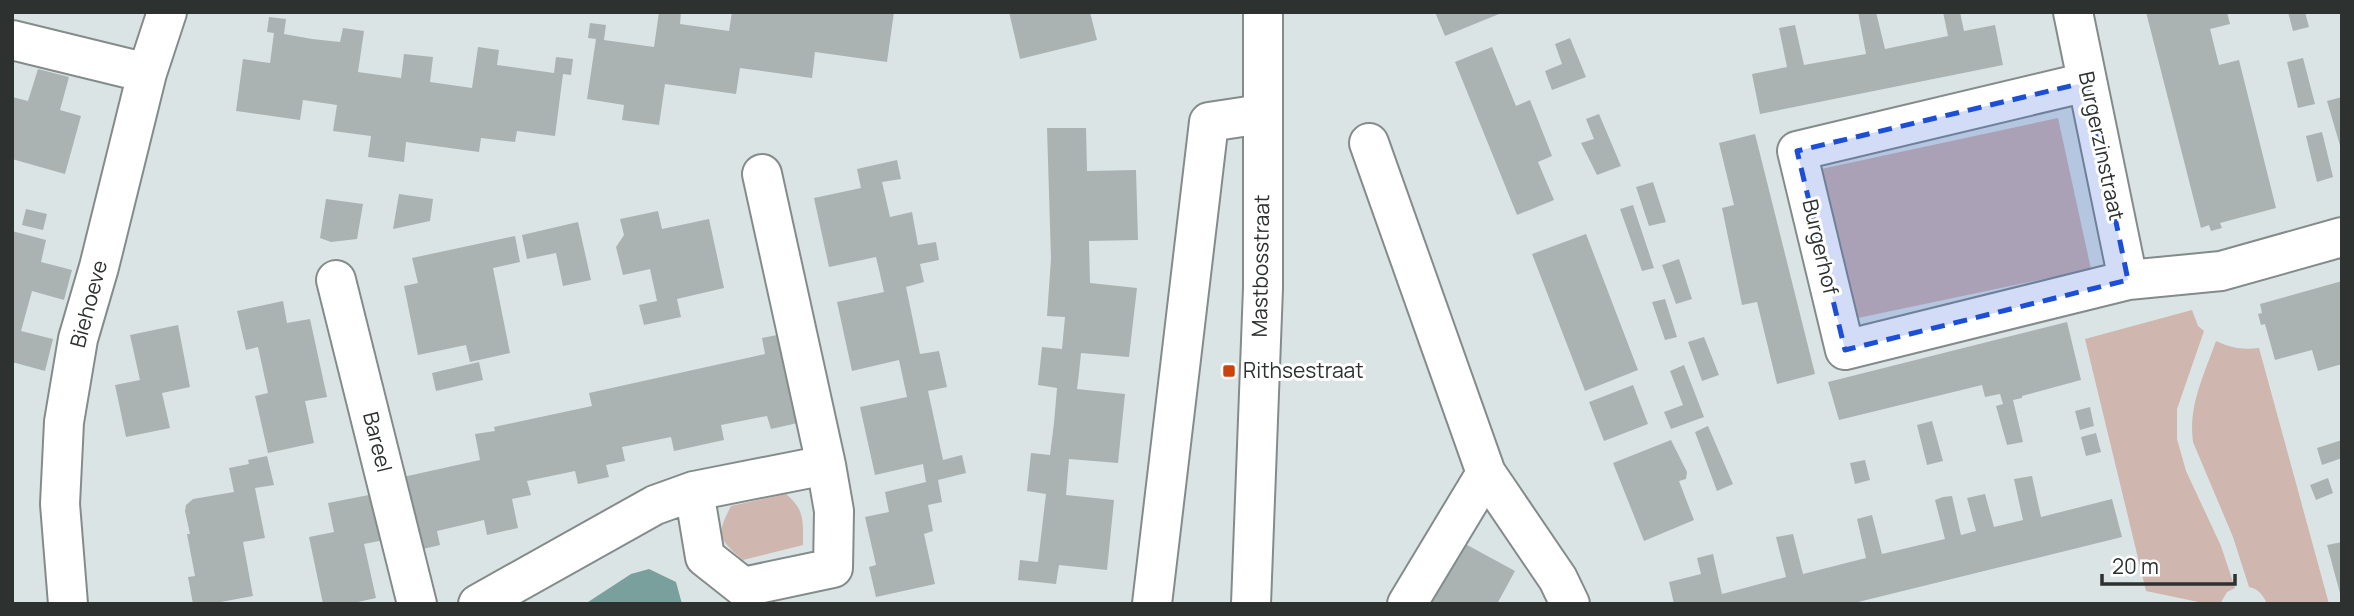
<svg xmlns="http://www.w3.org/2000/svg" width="2354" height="616" font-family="Manrope,sans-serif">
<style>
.green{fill:#cfb6ae}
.water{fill:#7aa09d}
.building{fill:#aab3b2}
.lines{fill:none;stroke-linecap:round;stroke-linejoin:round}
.minor-casing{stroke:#848c8b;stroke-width:42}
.tertiary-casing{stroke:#848c8b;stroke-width:42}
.minor{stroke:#fff;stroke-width:38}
.tertiary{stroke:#fff;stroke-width:38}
.marked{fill:#1d4ed8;fill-opacity:0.2;stroke:#1d4ed8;stroke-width:5;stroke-dasharray:14 9;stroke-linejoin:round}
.poi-dot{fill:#ca440c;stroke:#fff;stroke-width:2.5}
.labels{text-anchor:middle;stroke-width:6;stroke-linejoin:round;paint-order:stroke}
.street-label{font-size:21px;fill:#2d3130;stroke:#fff}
.poi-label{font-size:21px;fill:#2d3130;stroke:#fff;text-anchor:start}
</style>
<rect width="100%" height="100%" fill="#dbe4e4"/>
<path class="green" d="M 2058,118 L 2091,269 L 1853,319 L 1821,169 Z
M 2192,310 L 2198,326 L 2204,331 L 2177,409 L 2177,439 L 2186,471 L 2221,546 L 2235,588 L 2227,592 L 2220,604 L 2208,604 L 2146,591 L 2085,339 Z
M 2216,341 C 2231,348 2242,350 2259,348 L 2329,604 L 2267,604 C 2263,595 2259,589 2249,587 L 2233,537 L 2193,442 C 2188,406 2204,375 2216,341 Z
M 786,494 C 805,510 803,521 803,545 L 743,560 C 718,539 716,535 731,506 Z"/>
<path class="water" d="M 649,569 L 676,582 L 682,604 L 585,604 L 631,574 Z"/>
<path class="building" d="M 659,12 L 681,12 L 680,24 L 729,31 L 732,12 L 805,14 L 805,12 L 894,12 L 887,62 L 815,52 L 812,78 L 740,68 L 736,94 L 665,84 L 659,125 L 622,120 L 624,105 L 587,99 L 596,39 L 588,38 L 590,23 L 606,25 L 604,40 L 654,47 Z
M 1009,12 L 1090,12 L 1097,40 L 1020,59 Z
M 1435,12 L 1504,12 L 1445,36 Z
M 1858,12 L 1876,12 L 1885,49 L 1948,36 L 1943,12 L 1960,12 L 1964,31 L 1995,25 L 2003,65 L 1760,114 L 1752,74 L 1787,67 L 1779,28 L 1795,25 L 1804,65 L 1866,54 Z
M 2146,12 L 2227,12 L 2230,24 L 2210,29 L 2219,65 L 2239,60 L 2276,208 L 2220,223 L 2222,228 L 2211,231 L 2209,225 L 2201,228 Z
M 2288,12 L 2305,12 L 2309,27 L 2293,31 Z
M 269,17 L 286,19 L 284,34 L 312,39 L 340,42 L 343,28 L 364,31 L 358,72 L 401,78 L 404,54 L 433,57 L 430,82 L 472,88 L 478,47 L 499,50 L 497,65 L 554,73 L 556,57 L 573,59 L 571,75 L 563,74 L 555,136 L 517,131 L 515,142 L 481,138 L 479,152 L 406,142 L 404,162 L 368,157 L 371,136 L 333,131 L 337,105 L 303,100 L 300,120 L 236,111 L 243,59 L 270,63 L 274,33 L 267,32 Z
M 1570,38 L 1586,77 L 1552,90 L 1545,71 L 1562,64 L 1555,44 Z
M 1492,47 L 1516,106 L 1530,100 L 1552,156 L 1538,162 L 1554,200 L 1517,215 L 1455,62 Z
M 2303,58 L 2315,104 L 2298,108 L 2287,62 Z
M 38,69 L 69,77 L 60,110 L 81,116 L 65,174 L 12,159 L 12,97 L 28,101 Z
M 2342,97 L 2342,149 L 2341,149 L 2327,101 Z
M 1599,114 L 1621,166 L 1597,175 L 1581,143 L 1594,139 L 1586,119 Z
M 1047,128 L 1086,128 L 1087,171 L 1136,170 L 1138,240 L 1089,241 L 1090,283 L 1137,288 L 1129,357 L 1081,353 L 1079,373 L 1077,389 L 1125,394 L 1118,463 L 1069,459 L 1066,495 L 1114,500 L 1107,570 L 1059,565 L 1056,584 L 1018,580 L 1020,560 L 1038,562 L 1046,494 L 1027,491 L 1031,453 L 1050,455 L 1054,423 L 1057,388 L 1038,385 L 1042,347 L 1062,349 L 1065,317 L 1047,316 L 1051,259 Z
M 2322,132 L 2333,177 L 2317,182 L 2306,136 Z
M 1755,134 L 1815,374 L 1777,384 L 1757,302 L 1742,305 L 1722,208 L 1734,205 L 1719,143 Z
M 897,160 L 901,179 L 882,182 L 890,217 L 912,212 L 918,245 L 936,242 L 939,260 L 920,264 L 924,282 L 906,287 L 920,354 L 939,351 L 947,387 L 928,391 L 943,460 L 962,455 L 966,473 L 938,480 L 942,502 L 928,505 L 933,531 L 924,534 L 935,584 L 876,597 L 869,567 L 876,565 L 865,517 L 889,512 L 885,492 L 926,482 L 923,464 L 875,475 L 860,407 L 907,397 L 899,360 L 852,371 L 837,302 L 884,292 L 880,274 L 876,257 L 829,267 L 814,198 L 861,188 L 857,169 Z
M 1653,182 L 1666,222 L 1649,226 L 1636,187 Z
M 399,194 L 433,199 L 430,221 L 393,229 Z
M 326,199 L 363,204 L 357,239 L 331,242 L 320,238 Z
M 1633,205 L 1654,268 L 1642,271 L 1620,209 Z
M 26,209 L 47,214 L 43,230 L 22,225 Z
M 658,211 L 662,229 L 709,219 L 724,288 L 677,299 L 681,317 L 644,325 L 639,305 L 657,301 L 650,269 L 623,275 L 616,247 L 624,235 L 620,219 Z
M 578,222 L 591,280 L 563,286 L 556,253 L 527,259 L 522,235 Z
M 12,231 L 46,240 L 41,262 L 72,270 L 64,300 L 32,291 L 21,331 L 53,339 L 45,371 L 12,362 Z
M 1586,234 L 1638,370 L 1585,391 L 1532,254 Z
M 515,236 L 520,262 L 493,268 L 510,353 L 470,362 L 466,345 L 418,355 L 404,286 L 418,283 L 412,258 Z
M 1679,259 L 1692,299 L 1676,304 L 1662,265 Z
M 2342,281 L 2342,364 L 2318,371 L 2312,350 L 2275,360 L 2265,324 L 2261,325 L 2258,314 L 2262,313 L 2260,304 Z
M 1665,299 L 1677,337 L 1665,340 L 1652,302 Z
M 283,301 L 287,323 L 310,319 L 327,397 L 305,401 L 314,443 L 268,453 L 255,396 L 268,393 L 258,347 L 246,350 L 237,311 Z
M 2067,322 L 2081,380 L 2022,396 L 2022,398 L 2013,400 L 2023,442 L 2007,445 L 1996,406 L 2003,404 L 2000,394 L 1985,397 L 1982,385 L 1839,420 L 1828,382 Z
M 178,325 L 190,387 L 162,393 L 170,428 L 126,437 L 115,385 L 140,380 L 130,335 Z
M 782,334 L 802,422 L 771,429 L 767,416 L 721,425 L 724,440 L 683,449 L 674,451 L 671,437 L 622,447 L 625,461 L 606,465 L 609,477 L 578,484 L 575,471 L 527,481 L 531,495 L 512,499 L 518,528 L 487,535 L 484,520 L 437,531 L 440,545 L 419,550 L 403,477 L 480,460 L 475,434 L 495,431 L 494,427 L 592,406 L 589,393 L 765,354 L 762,338 Z
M 1704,337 L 1719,375 L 1702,381 L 1688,342 Z
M 479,362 L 483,380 L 436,391 L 432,373 Z
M 1684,365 L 1704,417 L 1671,429 L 1664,412 L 1683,405 L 1670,371 Z
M 1633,385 L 1648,424 L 1604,441 L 1589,402 Z
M 2090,407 L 2094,426 L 2080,430 L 2075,411 Z
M 1932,421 L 1943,461 L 1927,465 L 1917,425 Z
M 1708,426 L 1733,484 L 1717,491 L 1695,432 Z
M 2096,433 L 2101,452 L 2086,456 L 2081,437 Z
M 1671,440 L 1687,472 L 1686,479 L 1679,481 L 1694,520 L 1644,541 L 1613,463 Z
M 2342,440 L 2342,458 L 2322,465 L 2317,448 Z
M 267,456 L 274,485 L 255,488 L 265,538 L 243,542 L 253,596 L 210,604 L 193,604 L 188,577 L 195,576 L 187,534 L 190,534 L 185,511 L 186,505 L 193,499 L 234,492 L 229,468 L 249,464 L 248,460 Z
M 1865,460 L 1870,480 L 1855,484 L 1850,463 Z
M 2032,476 L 2041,517 L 2112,499 L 2122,537 L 1850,604 L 1674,604 L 1669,582 L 1701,574 L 1697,558 L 1713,554 L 1722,594 L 1786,577 L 1776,537 L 1793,534 L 1803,574 L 1866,558 L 1857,519 L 1872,515 L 1882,554 L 1945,539 L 1935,500 L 1943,497 L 1952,496 L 1961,535 L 1976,531 L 1967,498 L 1985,494 L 1994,527 L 2023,520 L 2014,479 Z
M 2328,478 L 2333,493 L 2316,500 L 2310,485 Z
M 374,494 L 384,540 L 364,544 L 376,598 L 349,604 L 323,604 L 309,537 L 334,532 L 328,503 Z
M 1458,540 L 1515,571 L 1497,604 L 1423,604 Z
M 2342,542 L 2342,597 L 2341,597 L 2327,545 Z"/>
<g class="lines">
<g class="minor-casing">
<path id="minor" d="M 2073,12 L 2128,280
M 12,40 L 147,73
M 2087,82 L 1797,151 L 1845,350 L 2128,280 L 2221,271 L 2342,237
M 1369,143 L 1486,473 L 1558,579 L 1570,604
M 336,280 L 417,604
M 694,491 L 705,557 L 743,587 L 833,568 L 834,511 L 826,465 L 762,174
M 68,604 L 60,504 L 64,422 L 78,339 L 99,267 L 147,73 L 167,12
M 478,604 L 655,505 L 694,491 L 826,465
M 1152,604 L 1209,122 L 1262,114
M 1407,604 L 1486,473"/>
</g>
<g class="tertiary-casing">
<path id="tertiary" d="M 1251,604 L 1263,288 L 1263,12"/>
</g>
<use href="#minor" class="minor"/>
<use href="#tertiary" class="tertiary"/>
</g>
<path class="marked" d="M 2087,82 L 2128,280 L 1845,350 L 1797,151 Z"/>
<rect class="poi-dot" x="1222" y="364" width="14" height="14" rx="3.5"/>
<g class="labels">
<g class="street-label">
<text transform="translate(2101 146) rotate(78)" y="7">Burgerzinstraat</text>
<text transform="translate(1820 247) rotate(77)" y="7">Burgerhof</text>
<text transform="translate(1261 266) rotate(-89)" y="7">Mastbosstraat</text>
<text transform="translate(89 304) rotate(-75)" y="7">Biehoeve</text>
<text transform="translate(377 442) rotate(76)" y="7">Bareel</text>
</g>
<g class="poi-label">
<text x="1243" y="378">Rithsestraat</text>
</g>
</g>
<rect width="2354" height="616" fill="none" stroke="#2d3130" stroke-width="28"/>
<path d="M2102 574v10h133v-10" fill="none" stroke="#2d3130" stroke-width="3.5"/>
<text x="2112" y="574" font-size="21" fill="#2d3130" stroke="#ffffff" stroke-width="5" paint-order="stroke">20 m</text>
</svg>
